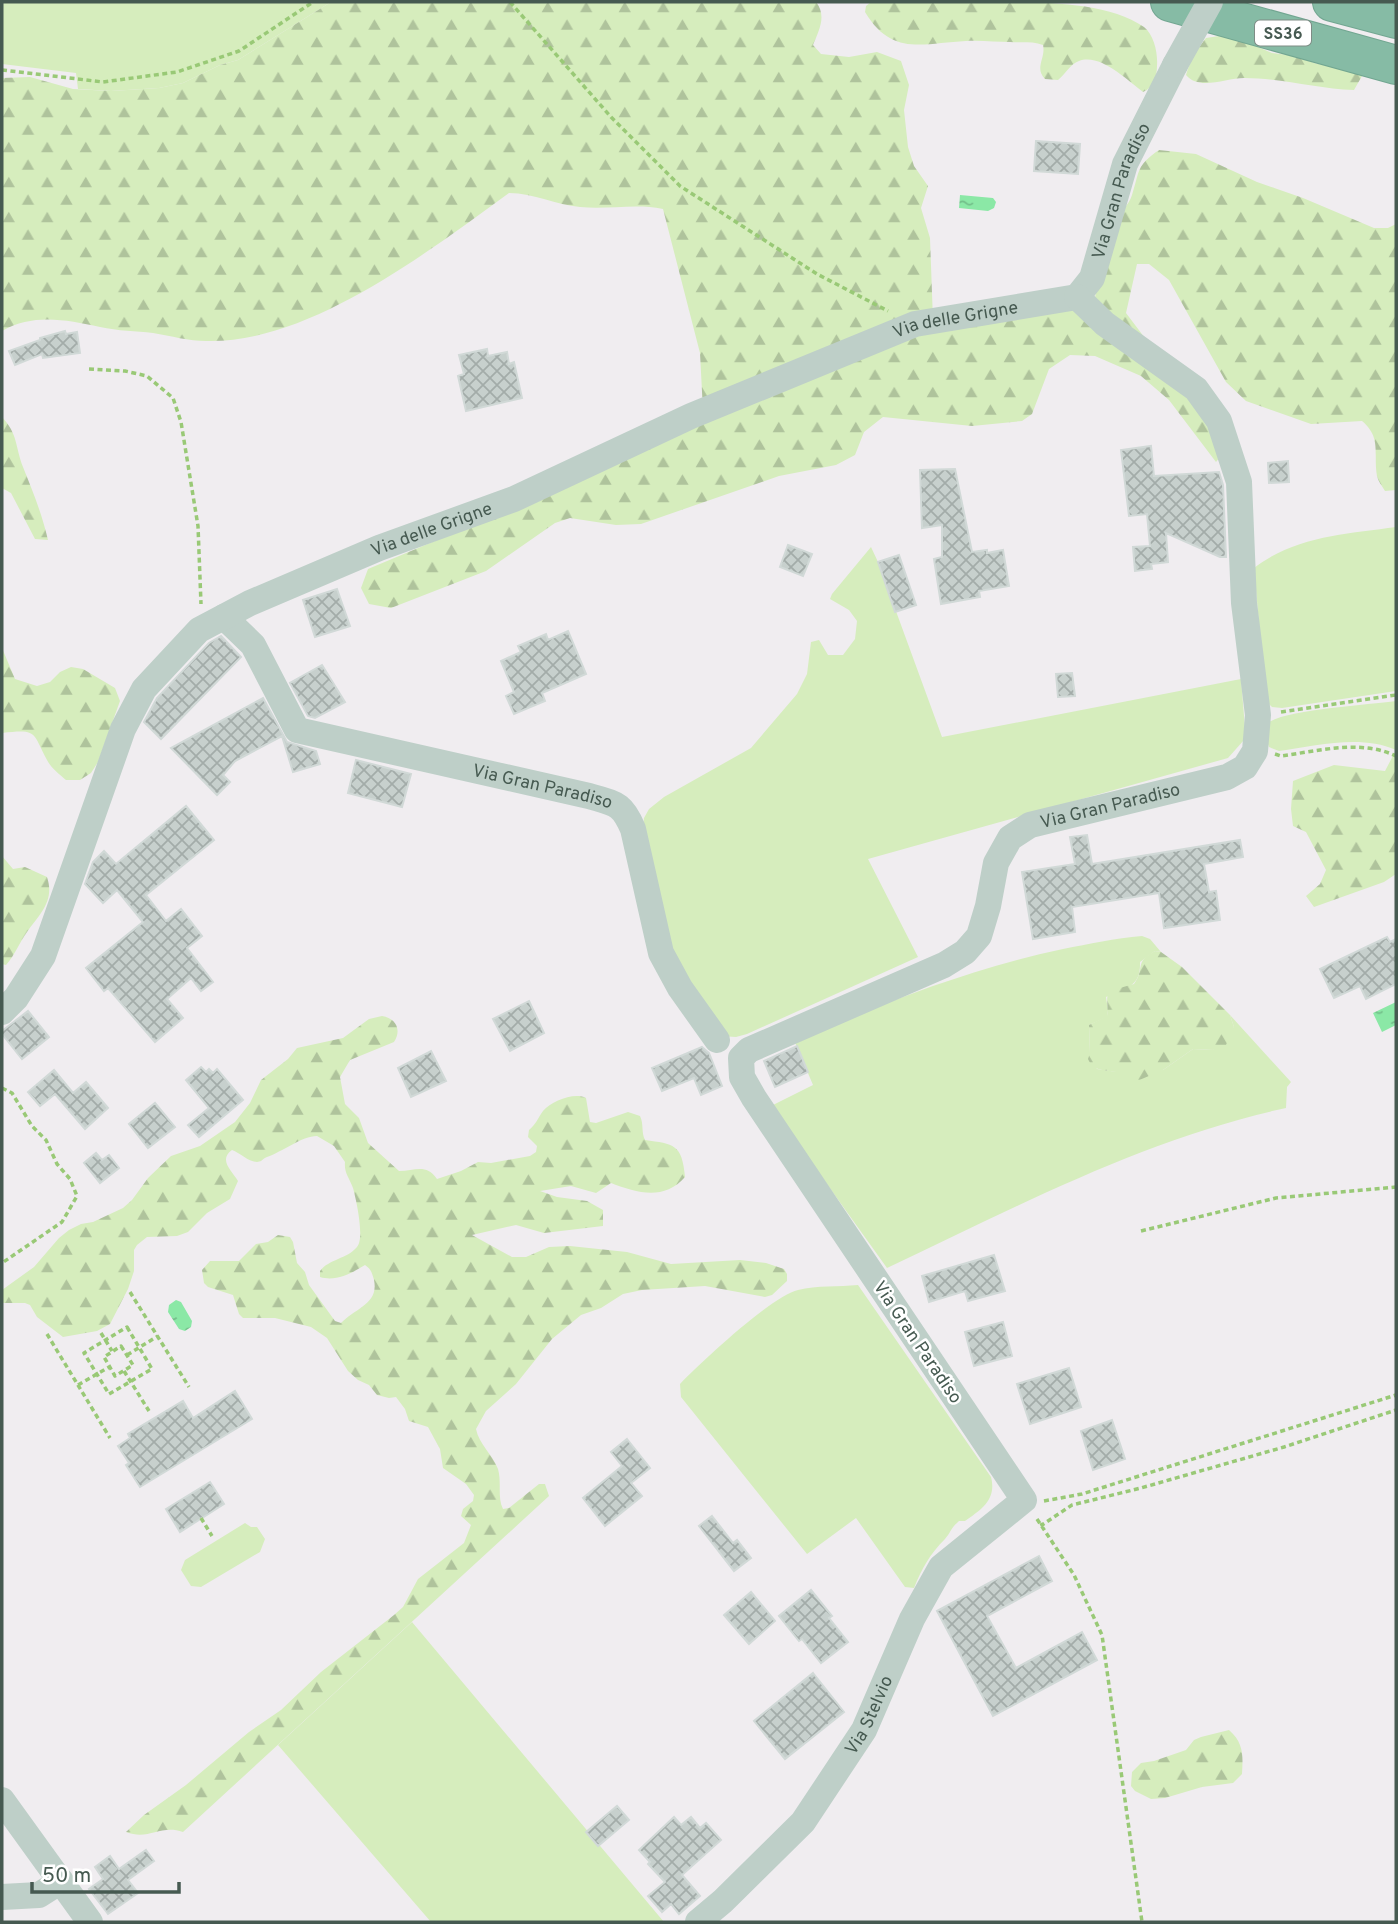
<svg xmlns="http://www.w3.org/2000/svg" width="1398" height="1924" font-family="Overpass,sans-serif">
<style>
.green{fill:#d6edbd}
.forest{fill:url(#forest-firs)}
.water{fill:url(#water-ripples)}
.building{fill:url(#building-cross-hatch);stroke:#d1d9d7;stroke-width:2}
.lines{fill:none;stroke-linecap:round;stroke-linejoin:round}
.highway-casing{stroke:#72a691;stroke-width:40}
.path{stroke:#99c976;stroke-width:3.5;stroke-dasharray:5 3.5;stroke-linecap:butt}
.minor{stroke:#becfc8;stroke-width:26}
.highway{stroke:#86bba5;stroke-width:38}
.minor-bridge{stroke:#becfc8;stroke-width:26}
.labels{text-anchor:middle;stroke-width:5;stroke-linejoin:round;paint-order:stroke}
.shield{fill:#fff;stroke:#7e8c85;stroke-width:2}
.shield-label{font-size:16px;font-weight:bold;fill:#465a51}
.street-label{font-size:18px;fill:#465a51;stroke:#fff}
</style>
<defs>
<pattern id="forest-firs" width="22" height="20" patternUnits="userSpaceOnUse" patternTransform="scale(1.75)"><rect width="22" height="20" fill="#d6edbd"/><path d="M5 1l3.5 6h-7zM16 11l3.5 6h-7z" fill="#afc39c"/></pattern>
<pattern id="water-ripples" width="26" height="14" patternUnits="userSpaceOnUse" patternTransform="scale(1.75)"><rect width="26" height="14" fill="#8be8a6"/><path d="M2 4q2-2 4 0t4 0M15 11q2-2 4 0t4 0" fill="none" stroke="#73bf8a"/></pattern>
<pattern id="building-cross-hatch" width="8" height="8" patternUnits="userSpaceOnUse" patternTransform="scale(1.75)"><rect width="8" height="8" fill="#c7d0cd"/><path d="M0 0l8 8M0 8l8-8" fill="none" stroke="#a3aca9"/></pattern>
</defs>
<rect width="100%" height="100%" fill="#f0edf0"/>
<path class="green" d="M 2,2 L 331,2 L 238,60 L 220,65 L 183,83 L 159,88 L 111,91 L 78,89 L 76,73 L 2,64 Z
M 1396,527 L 1396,691 L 1282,708 L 1272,707 L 1266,701 L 1254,568 C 1295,536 1347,534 1396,527 Z
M 871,547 L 878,562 L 942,737 L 1241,679 L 1245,728 L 1244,740 L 1228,758 L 868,859 L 918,957 L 747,1034 L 736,1037 L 720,1036 L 682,985 L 642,837 L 644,818 L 649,809 L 664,797 L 751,748 L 797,694 L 807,674 L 811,642 L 819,640 L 828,655 L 843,655 L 855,639 L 857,621 L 849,610 L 830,599 L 832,594 Z
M 1396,701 L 1396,750 C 1360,734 1316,746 1279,751 L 1269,747 L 1266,738 L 1269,722 C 1291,709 1368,705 1396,701 Z
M 1142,936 L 1150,939 L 1161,952 L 1155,951 L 1140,962 C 1141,987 1126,988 1106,997 L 1108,1010 L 1107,1017 L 1089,1025 L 1090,1053 L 1097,1069 L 1117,1072 L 1163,1070 L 1193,1049 L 1213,1050 L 1234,1027 L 1230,1015 L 1291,1082 L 1287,1087 L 1286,1108 C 1146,1138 1016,1207 887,1268 L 771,1106 L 813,1085 L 794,1040 C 882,1004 969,969 1063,949 C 1089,944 1115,938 1142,936 Z
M 858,1285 L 991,1477 C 997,1500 981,1510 965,1521 L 959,1521 C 950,1529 951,1532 945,1539 C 930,1554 922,1568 914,1588 L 905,1587 L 856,1518 L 807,1554 L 681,1397 L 680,1384 C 700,1363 773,1295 798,1290 C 817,1285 839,1287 858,1285 Z
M 245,1523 L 251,1527 L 257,1527 L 265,1539 L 260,1552 L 201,1587 L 191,1586 L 181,1570 L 185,1560 Z
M 412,1622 L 664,1922 L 431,1922 L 278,1745 Z"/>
<path class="forest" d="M 331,2 L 816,2 C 827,16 819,30 813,45 L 821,54 L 849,57 L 877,52 L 901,61 L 909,85 L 904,110 L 908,147 L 914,166 L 928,186 L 921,208 L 930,238 L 933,320 L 1094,303 C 1099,276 1106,248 1116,223 C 1119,213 1129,205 1132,195 C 1140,170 1136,166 1159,150 L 1196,154 L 1257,182 L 1303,198 L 1374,228 L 1388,228 L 1396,224 L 1396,490 L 1385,491 C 1382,486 1378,481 1377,476 C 1373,453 1382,438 1362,421 L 1311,424 L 1246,401 L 1226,382 L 1169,280 L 1149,264 L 1137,264 L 1126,313 L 1197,407 L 1226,450 L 1216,462 L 1169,400 L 1141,376 L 1095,356 L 1070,355 L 1049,369 L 1032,414 L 1022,421 L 972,426 L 883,417 L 864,432 L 855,455 L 836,465 L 779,476 L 641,524 L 616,525 L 570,518 L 555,523 L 486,571 L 391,608 L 369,604 L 361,588 L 368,569 L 533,500 L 703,411 L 700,353 L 663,209 C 635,203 608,210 580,207 C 556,205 534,193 509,193 C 429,251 309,344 206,341 C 189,341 171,336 153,333 C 136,331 118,331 100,327 C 66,320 34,313 2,331 L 2,78 L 30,77 L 73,89 L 111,91 L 159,88 L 183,83 L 220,65 L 238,60 Z
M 871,2 C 908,2 946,2 983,2 C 1032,2 1105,0 1144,27 C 1154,35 1158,53 1157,66 C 1157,77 1153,88 1143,92 C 1127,80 1100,53 1079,61 C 1070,64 1065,75 1058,80 L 1045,79 C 1034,68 1046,58 1043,45 C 1033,41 1021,43 1010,42 C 996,42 981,40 966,41 C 923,43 892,57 865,12 L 866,6 Z
M 1219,36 L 1237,38 L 1272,53 L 1297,56 L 1314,63 L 1357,72 L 1362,76 L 1354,90 C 1317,89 1281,78 1244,78 C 1226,78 1199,91 1186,75 C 1190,61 1197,49 1206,38 Z
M 2,417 C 18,434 15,446 23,467 C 33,492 42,514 48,540 L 35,539 L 11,493 L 2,488 Z
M 2,648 L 15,679 L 37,686 L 50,682 L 60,672 L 71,667 L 83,669 L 115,688 L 120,701 L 98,762 L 91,773 L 80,780 L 66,780 C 59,774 51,768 47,760 C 32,732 38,729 2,733 Z
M 1396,750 L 1396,874 L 1384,882 L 1314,907 L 1306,896 L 1320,884 L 1326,870 L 1306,832 L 1293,826 L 1291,809 L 1293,781 L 1334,765 L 1385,771 Z
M 2,856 L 13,869 L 25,867 L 47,877 C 55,901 40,914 27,932 C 19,943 15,955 6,965 L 2,964 Z
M 1155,951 L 1161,952 L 1182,967 L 1230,1015 L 1234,1027 L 1226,1045 L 1213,1050 L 1193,1049 L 1163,1070 L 1137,1081 L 1123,1082 L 1116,1072 C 1104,1070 1093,1071 1088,1059 L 1090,1053 L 1089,1025 L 1107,1016 C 1109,1007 1105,1000 1109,991 L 1134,984 C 1146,967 1133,963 1155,951 Z
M 382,1016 C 396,1018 402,1030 394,1042 L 350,1060 L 340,1077 L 345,1104 L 359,1118 L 368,1143 L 399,1171 C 415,1171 426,1163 437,1179 L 461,1171 L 478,1162 L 491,1163 L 530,1156 L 536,1152 L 537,1146 L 528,1137 L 529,1130 C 536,1124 538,1118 543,1111 C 552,1101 574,1092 586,1098 L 590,1122 L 596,1123 L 628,1112 L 640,1116 C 644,1124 641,1132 645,1140 C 674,1144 682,1144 685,1177 C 664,1201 637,1193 611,1183 L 596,1193 L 571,1186 L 540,1191 L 557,1197 L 587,1201 L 603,1210 L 603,1226 L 544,1233 L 516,1225 L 472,1235 L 512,1257 L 526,1257 L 549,1247 L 570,1246 L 627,1252 L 671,1264 L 740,1260 L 766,1263 L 784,1269 L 787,1274 L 787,1281 L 772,1295 L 765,1297 L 705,1286 L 642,1290 L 623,1294 L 601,1308 L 581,1315 L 552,1339 L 516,1384 L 486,1411 L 476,1429 C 479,1444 492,1454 498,1469 C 502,1483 497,1497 503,1509 L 509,1508 L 539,1484 L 545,1484 L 549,1496 L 183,1832 C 160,1824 149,1841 126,1832 L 144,1815 L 186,1785 L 249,1732 L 281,1710 L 321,1672 L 394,1615 L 403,1607 L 418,1579 L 464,1543 L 471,1525 L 461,1516 L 463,1509 L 473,1501 L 474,1495 L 466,1484 L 443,1468 L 440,1449 L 428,1427 L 409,1421 L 405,1409 L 396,1397 L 389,1398 L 377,1395 L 369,1385 L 358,1380 L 348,1371 L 327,1338 L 311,1327 L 275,1318 L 243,1318 L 239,1314 L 233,1295 L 208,1287 L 204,1283 L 202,1270 L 210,1261 L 239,1261 L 256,1244 L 268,1242 L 278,1235 L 290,1237 L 293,1242 L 297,1263 L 305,1272 L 309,1285 L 335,1321 L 341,1323 C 355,1308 379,1304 374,1280 C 372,1273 371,1269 365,1265 C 352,1273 336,1282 320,1277 L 320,1271 C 329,1259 347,1259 357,1247 C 365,1238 356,1199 353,1188 C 349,1177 344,1173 345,1162 L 334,1146 L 317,1136 C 302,1136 282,1152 267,1157 C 260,1160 264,1161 257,1162 C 249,1162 240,1153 232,1150 C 218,1160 232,1171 238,1181 L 230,1199 L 207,1213 L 188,1232 L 177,1236 L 147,1237 L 137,1245 L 134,1250 L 134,1271 L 128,1289 L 110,1324 L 97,1331 L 63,1337 L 37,1317 L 30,1305 L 25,1303 L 2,1303 L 2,1290 L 34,1267 L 59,1238 L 69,1230 L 81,1224 L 93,1222 L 123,1208 L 132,1200 L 148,1178 L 171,1156 L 200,1146 L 235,1122 L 250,1103 L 261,1080 L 288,1059 L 297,1048 L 343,1038 L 369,1019 Z
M 1229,1730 C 1244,1743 1243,1756 1242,1774 L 1233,1783 L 1202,1787 L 1165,1798 L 1151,1799 L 1135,1791 L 1131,1786 L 1132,1772 L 1141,1763 L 1154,1761 L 1186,1750 L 1194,1740 L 1201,1737 Z"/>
<path class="water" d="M 960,195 L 993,198 L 996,202 L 994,208 L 988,211 L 959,208 Z
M 1396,1002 L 1396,1025 L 1382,1032 L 1373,1013 Z
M 176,1300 L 181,1302 L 192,1321 L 191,1327 L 185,1331 L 179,1329 L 168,1312 L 169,1305 Z"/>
<path class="building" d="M 1036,141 L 1080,144 L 1078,174 L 1034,171 Z
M 65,331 L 66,334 L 77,332 L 80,353 L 43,358 L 42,354 L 15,365 L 9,351 L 40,340 L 40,338 Z
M 487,349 L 488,356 L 507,352 L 509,364 L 514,362 L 522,398 L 466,411 L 458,376 L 464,374 L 459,355 Z
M 1151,446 L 1154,476 L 1219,472 L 1223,485 L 1226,557 L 1220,557 L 1166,533 L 1168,562 L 1151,564 L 1152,569 L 1135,571 L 1133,547 L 1150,546 L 1147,514 L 1129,516 L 1121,450 Z
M 1288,461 L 1289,482 L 1269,483 L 1268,463 Z
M 955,469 L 972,552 L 987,550 L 987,553 L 1003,550 L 1009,586 L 979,591 L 980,597 L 941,604 L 934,559 L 942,557 L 942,525 L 922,528 L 920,470 Z
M 788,545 L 812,554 L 803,576 L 780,567 Z
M 899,555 L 916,605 L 895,612 L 878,562 Z
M 337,589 L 350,626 L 315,637 L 303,600 Z
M 568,631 L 586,674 L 542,693 L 545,701 L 514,714 L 506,696 L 514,692 L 501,661 L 521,652 L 518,646 L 546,634 L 548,640 Z
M 221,636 L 241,657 L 161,739 L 144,722 L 157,698 L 209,643 Z
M 322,665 L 345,702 L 315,718 L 308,716 L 290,683 Z
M 1072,673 L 1075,696 L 1058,697 L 1056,674 Z
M 263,698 L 287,742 L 316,751 L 320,764 L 293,772 L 282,736 L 235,761 L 223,775 L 230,782 L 217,795 L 171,748 Z
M 356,760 L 411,774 L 402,807 L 348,793 Z
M 186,806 L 214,840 L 146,895 L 166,921 L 181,909 L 202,936 L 187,948 L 213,982 L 201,991 L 191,978 L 167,999 L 183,1018 L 155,1042 L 108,988 L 104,991 L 86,968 L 143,922 L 117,890 L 103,903 L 85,884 L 93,862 L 104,851 L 116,864 Z
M 1087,835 L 1092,864 L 1240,840 L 1243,857 L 1204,864 L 1209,892 L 1216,891 L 1220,920 L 1164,928 L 1159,893 L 1072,907 L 1075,932 L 1033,939 L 1022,872 L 1075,864 L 1070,837 Z
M 1387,937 L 1390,942 L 1396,939 L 1396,984 L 1366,999 L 1360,986 L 1334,998 L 1320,969 Z
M 529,1001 L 544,1033 L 510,1051 L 493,1019 Z
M 28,1011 L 49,1037 L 22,1059 L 2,1034 L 2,1031 Z
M 797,1046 L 808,1072 L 775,1087 L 764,1061 Z
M 702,1047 L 709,1053 L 722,1086 L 701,1095 L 694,1078 L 662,1091 L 652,1068 Z
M 431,1051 L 446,1081 L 411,1097 L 398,1068 Z
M 201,1067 L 206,1072 L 209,1069 L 213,1073 L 217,1069 L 243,1100 L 199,1137 L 188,1125 L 209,1108 L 186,1080 Z
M 54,1070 L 73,1093 L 86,1082 L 108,1108 L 85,1129 L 55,1094 L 40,1106 L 28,1092 Z
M 155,1103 L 175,1127 L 148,1148 L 129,1124 Z
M 96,1153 L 102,1160 L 109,1155 L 119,1168 L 100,1183 L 84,1163 Z
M 994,1255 L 1005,1291 L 968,1301 L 965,1291 L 929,1302 L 922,1276 Z
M 1003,1322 L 1012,1356 L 974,1366 L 965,1332 Z
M 1069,1368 L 1081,1407 L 1030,1424 L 1017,1384 Z
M 235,1391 L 252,1419 L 140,1487 L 126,1465 L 129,1463 L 118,1446 L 130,1438 L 128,1434 L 183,1401 L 193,1418 Z
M 1112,1420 L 1125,1459 L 1093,1470 L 1081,1431 Z
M 627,1439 L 650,1468 L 631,1483 L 642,1496 L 605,1526 L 583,1498 L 622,1466 L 611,1452 Z
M 210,1482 L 224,1504 L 180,1532 L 166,1509 Z
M 712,1516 L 733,1543 L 737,1540 L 751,1558 L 734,1571 L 699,1526 Z
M 1039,1556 L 1052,1581 L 987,1616 L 1016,1668 L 1082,1632 L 1097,1660 L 993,1716 L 937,1611 Z
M 811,1590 L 832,1616 L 829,1618 L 848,1642 L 821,1663 L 802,1639 L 799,1641 L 779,1616 Z
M 751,1592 L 775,1621 L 749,1644 L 724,1615 Z
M 813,1673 L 844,1712 L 785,1759 L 754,1721 Z
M 617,1806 L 629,1820 L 598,1846 L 586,1832 Z
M 674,1817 L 681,1825 L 691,1817 L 700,1828 L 706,1823 L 721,1840 L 682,1875 L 700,1896 L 679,1914 L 671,1904 L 662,1912 L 648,1896 L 665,1882 L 648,1864 L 650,1862 L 639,1850 Z
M 146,1850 L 154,1861 L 128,1880 L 138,1893 L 108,1914 L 89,1889 L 103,1879 L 95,1867 L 110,1856 L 119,1869 Z"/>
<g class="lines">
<g class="highway-casing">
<path id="highway" d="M 1170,2 L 1396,65
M 1332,2 L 1396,19"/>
</g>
<path class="path" d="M 510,2 L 611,117 L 680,186 L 817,274 L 888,311
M 2,70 L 103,82 L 177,72 L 239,51 L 313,2
M 89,369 L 125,371 L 147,376 L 173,398 L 181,422 L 198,526 L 201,604
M 1281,712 L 1396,695
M 1275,754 L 1281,756 C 1318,751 1361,739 1396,756
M 2,1088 L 12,1093 L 32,1126 L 46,1140 L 57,1164 L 70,1179 L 77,1196 L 62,1222 L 2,1263
M 1141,1231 L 1276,1198 L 1396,1187
M 130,1292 L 189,1387
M 127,1327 L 152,1369 L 109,1394 L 84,1353 Z
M 101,1333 L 112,1351
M 47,1334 L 110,1438
M 121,1346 L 133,1365 L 115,1376 L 104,1357 Z
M 127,1355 L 158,1336
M 124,1371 L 149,1411
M 78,1385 L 109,1367
M 1044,1501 L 1082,1494 L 1396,1395
M 201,1518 L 212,1536
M 1037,1519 L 1074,1575 L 1102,1635 L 1142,1922
M 1041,1523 L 1042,1525 L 1072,1505 L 1141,1488 L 1284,1447 L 1396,1410"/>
<g class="minor">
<path id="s1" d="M 1077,297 L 1092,278 L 1125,164 L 1175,65"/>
<path id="s2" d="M 224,617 L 253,645 L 297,730 L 589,796 C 616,804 622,803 633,829 L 661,953 L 680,988 L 717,1040"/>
<path id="s3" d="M 2,1012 L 16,998 L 43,956 L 123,729 L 144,689 L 199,630 L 250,603 L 379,548 L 514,499 L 691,416 L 915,324 L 1077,297"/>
<path d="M 2,1800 L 90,1922"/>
<path d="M 2,1897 L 39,1895 L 61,1881"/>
<path id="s4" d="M 698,1922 L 723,1901 L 803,1822 L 864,1730 L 912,1619 L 941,1567 L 1024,1500 L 754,1098 L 742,1077 L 741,1058 L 749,1050 L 944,965 L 965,952 L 979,936 L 988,906 L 996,863 L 1010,838 L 1030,825 L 1227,777 L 1245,767 L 1255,751 L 1258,715 L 1244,603 L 1239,482 L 1219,421 L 1196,389 L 1105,324 L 1077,297"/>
</g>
<use href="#highway" class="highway"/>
<path class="minor-bridge" d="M 1175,65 L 1210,2"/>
</g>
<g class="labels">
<rect class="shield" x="1255" y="20.5" width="56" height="25" rx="5"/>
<g class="shield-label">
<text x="1283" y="39">SS36</text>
</g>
<g class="street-label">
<text dy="6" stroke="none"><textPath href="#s1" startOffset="116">Via Gran Paradiso</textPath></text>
<text dy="6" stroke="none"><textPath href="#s3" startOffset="1256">Via delle Grigne</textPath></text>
<text dy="6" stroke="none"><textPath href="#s3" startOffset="690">Via delle Grigne</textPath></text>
<text dy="6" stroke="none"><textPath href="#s2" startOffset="388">Via Gran Paradiso</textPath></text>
<text dy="6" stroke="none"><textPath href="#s4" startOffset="1550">Via Gran Paradiso</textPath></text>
<text transform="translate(918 1342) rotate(56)" y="6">Via Gran Paradiso</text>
<text dy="6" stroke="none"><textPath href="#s4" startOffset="271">Via Stelvio</textPath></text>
</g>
</g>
<rect width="1398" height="1924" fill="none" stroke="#465a51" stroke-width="7"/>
<path d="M32 1882v10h147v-10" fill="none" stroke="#465a51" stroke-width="3.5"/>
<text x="42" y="1882" font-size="21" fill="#465a51" stroke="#ffffff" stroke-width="5" paint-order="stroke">50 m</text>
</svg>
